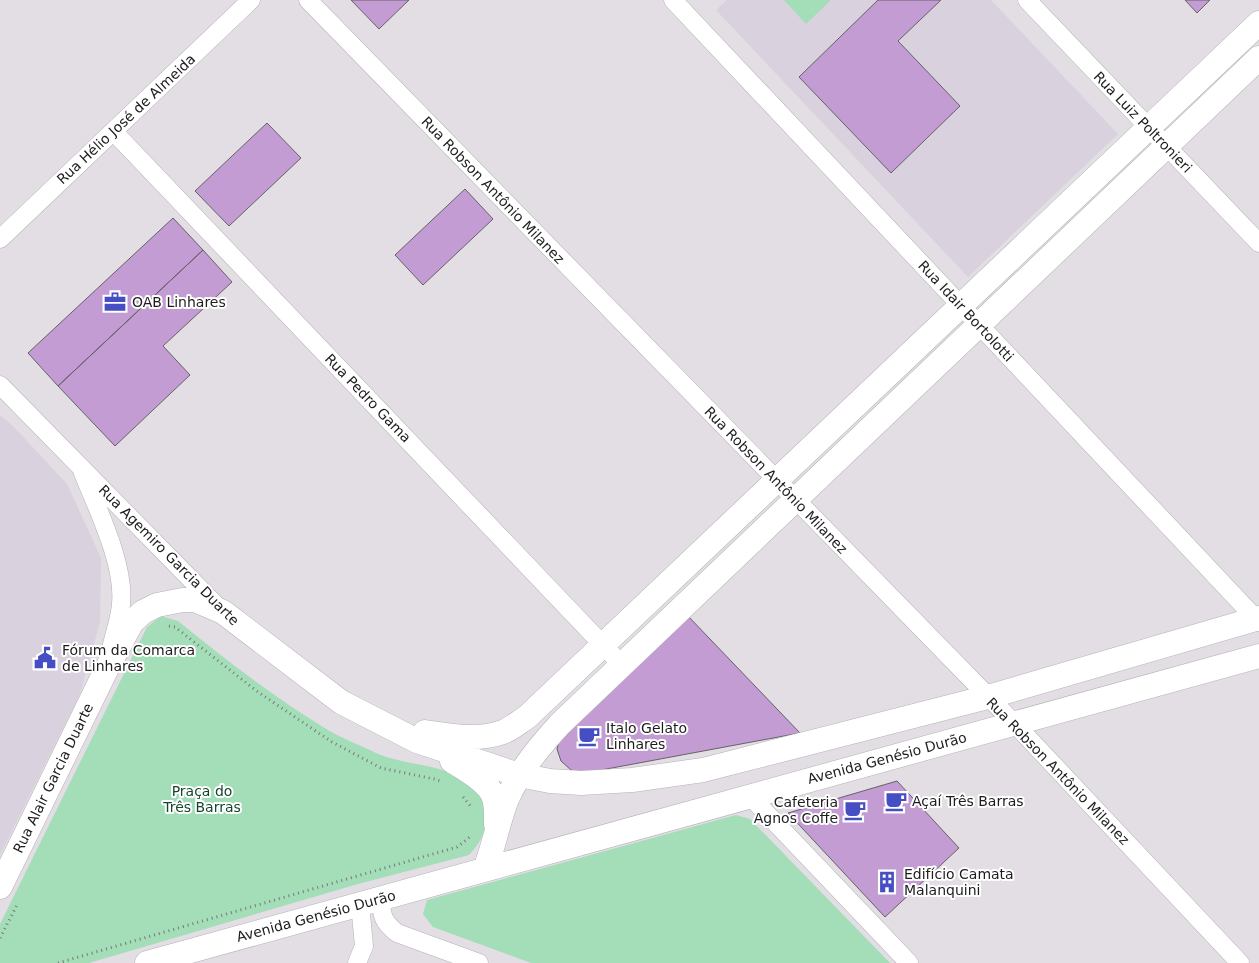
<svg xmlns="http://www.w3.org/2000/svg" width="1259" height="963" font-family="'DejaVu Sans',sans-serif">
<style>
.built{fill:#d9d1dd}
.green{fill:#a3deb8}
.building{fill:#c39cd4;stroke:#656267}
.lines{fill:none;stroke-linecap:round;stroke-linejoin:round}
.street-casing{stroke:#b5b1b6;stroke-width:19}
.secondary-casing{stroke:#b5b1b6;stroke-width:25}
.path{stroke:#7a787c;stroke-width:3;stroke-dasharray:1 4;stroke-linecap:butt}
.street{stroke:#fff;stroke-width:18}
.secondary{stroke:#fff;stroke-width:24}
.labels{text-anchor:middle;stroke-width:4;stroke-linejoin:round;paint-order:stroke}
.street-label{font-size:14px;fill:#1d1c1e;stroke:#fff}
.poi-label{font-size:14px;fill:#1d1c1e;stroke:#fff;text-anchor:start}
.park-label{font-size:14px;fill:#13462b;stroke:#fff}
</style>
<rect width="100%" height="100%" fill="#e2dee4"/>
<path class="built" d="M 727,0 L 991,0 L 1118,134 L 968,277 L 716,10 Z
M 0,415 L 12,425 L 67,484 L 101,558 L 100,622 L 80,694 L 0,855 Z"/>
<path class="green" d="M 784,0 L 831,0 L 806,24 Z
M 161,616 L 178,621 C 226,660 275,698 328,730 C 343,739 360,745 376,753 C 405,766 443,763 469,783 C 494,804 490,834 469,855 L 358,884 L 89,963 L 0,963 L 0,924 L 147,627 Z
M 736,815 L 750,819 L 890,963 L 531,963 L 433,927 L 423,914 L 427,900 Z"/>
<path class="building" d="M 351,0 L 409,0 L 379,29 Z
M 878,0 L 941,0 L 898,41 L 960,106 L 891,173 L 799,77 Z
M 1185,0 L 1210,0 L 1197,13 Z
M 267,123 L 301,158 L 229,226 L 195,191 Z
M 465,189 L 493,219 L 423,285 L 395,255 Z
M 173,218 L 203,250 L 58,386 L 28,353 Z
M 203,250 L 232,282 L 163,346 L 190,375 L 115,446 L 58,386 Z
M 687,615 L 800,733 L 585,773 L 571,770 L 561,761 L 557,749 L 560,737 Z
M 897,781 L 959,848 L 885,917 L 788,813 Z"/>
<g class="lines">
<g class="street-casing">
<path id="street" d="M 308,0 L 1014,723 L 1240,963
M 673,0 L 1259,622
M 1027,0 L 1259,243
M 113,131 L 622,665
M 0,239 L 251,0
M 0,385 L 217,606
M 83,473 C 98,510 125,565 121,604 C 120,619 114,634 111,649
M 750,796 L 909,963
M 380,899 C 382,916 383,922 397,933 L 479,963
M 357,963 L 364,946 L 360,904"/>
</g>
<g class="secondary-casing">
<path id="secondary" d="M 425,732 C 450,736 479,741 503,732 C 511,729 519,722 527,717 L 1259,23
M 452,761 C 464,768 485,780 492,793 C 497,802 496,814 496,824
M 485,869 C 494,846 498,822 507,799 C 520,770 539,747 560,724 L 1259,58
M 0,887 L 107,668 L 132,622 L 143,612 L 157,605 L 183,600 L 195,600 L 223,612 L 341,702 L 417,741 L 519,775 L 550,781 L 581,783 L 632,780 L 703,770 L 988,697 L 1259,618
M 147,963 L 1259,656"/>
</g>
<path class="path" d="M 169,626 L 175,627 L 258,692 L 332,742 L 381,768 L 434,779 L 440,781
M 463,797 L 472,808
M 0,938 L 18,903
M 58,963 L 457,847 L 470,837"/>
<use href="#street" class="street"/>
<use href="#secondary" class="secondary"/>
</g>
<defs>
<g id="office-bare" transform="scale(1.725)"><path d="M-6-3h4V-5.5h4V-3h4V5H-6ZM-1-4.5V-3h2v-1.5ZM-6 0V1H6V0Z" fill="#454ec2" stroke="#fff" stroke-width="2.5" paint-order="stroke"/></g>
<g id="civic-bare" transform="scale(1.725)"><path d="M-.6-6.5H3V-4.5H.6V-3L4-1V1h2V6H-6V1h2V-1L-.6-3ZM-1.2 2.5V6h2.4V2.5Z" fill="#454ec2" stroke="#fff" stroke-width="2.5" paint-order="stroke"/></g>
<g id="cafe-bare" transform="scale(1.725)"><path d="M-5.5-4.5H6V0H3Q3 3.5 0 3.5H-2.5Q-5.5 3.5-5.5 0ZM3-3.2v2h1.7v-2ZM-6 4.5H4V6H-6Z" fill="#454ec2" stroke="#fff" stroke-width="2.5" paint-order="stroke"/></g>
<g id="building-bare" transform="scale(1.725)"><path d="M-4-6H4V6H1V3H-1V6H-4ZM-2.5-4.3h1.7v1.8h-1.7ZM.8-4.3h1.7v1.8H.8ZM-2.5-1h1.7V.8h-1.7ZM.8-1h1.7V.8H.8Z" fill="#454ec2" stroke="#fff" stroke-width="2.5" paint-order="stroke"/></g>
</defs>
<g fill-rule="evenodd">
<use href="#office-bare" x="115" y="302"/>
<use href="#civic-bare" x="45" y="658"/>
<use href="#cafe-bare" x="589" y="736"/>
<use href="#cafe-bare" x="896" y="801"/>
<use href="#cafe-bare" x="855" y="810"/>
<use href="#building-bare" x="887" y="882"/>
</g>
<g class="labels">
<g class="street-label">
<text transform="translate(126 119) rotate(-43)" y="5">Rua Hélio José de Almeida</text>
<text transform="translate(1143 122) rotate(46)" y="5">Rua Luiz Poltronieri</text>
<text transform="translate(493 190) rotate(46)" y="5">Rua Robson Antônio Milanez</text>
<text transform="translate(966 311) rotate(47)" y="5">Rua Idair Bortolotti</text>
<text transform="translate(368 398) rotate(46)" y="5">Rua Pedro Gama</text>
<text transform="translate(776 480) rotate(46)" y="5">Rua Robson Antônio Milanez</text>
<text transform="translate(169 555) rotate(45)" y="5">Rua Agemiro Garcia Duarte</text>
<text transform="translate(887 758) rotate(-15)" y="5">Avenida Genésio Durão</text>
<text transform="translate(1058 771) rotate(46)" y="5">Rua Robson Antônio Milanez</text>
<text transform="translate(53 778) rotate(-64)" y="5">Rua Alair Garcia Duarte</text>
<text transform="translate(316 916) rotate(-15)" y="5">Avenida Genésio Durão</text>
</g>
<g class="poi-label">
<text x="132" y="307">OAB Linhares</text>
<text x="62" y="655">Fórum da Comarca<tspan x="62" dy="16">de Linhares</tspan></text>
<text x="606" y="733">Italo Gelato<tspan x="606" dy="16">Linhares</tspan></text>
<text x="912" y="806">Açaí Três Barras</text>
<text x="838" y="807" text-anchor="end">Cafeteria<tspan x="838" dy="16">Agnos Coffe</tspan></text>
<text x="904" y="879">Edifício Camata<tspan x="904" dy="16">Malanquini</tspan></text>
</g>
<g class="park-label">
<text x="202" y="796">Praça do<tspan x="202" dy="16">Três Barras</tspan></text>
</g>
</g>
</svg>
